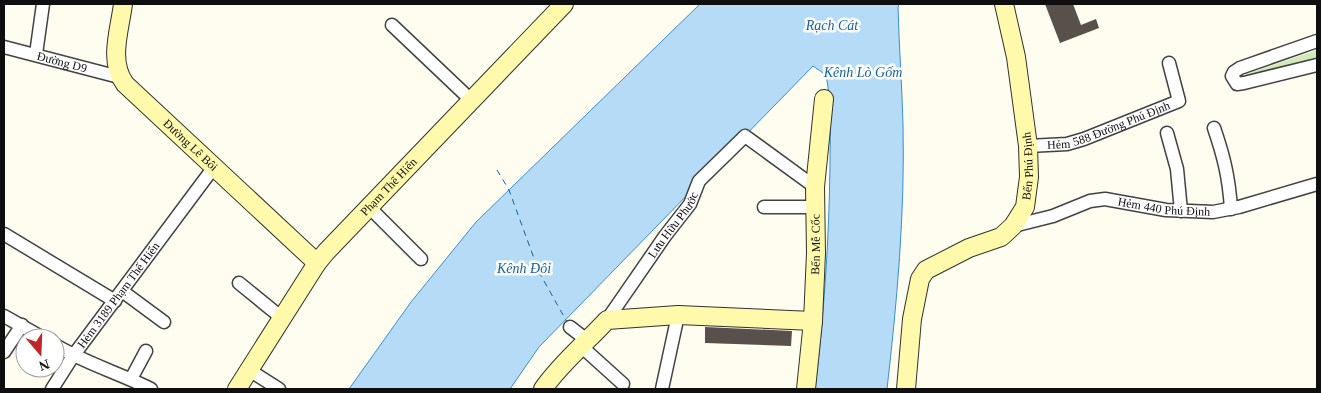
<svg xmlns="http://www.w3.org/2000/svg" width="1321" height="393" font-family="Georgia,serif">
<style>
.green{fill:#d1eab9}
.water{fill:#b5dbf7;stroke:#3b8ece}
.lines{fill:none;stroke-linecap:round;stroke-linejoin:round}
.ferry{stroke:#1660a2;stroke-width:1;stroke-dasharray:6 5;stroke-linecap:butt}
.building{fill:#58504b}
.street-casing{stroke:#424242;stroke-width:15}
.secondary-casing{stroke:#313131;stroke-width:20}
.street{stroke:#fff;stroke-width:12}
.secondary{stroke:#fff9ab;stroke-width:18}
.labels{text-anchor:middle;stroke-width:5;stroke-linejoin:round;paint-order:stroke}
.street-label{font-size:12px;fill:#0f0f0f;stroke:#fff}
.water-label{font-size:14px;font-style:italic;fill:#1660a2;stroke:#fff}
</style>
<rect width="100%" height="100%" fill="#fffdf0"/>
<path class="green" d="M 1317,50 L 1317,61 L 1242,78 L 1246,74 Z"/>
<path class="water" d="M 700,4 L 899,4 L 898,7 C 899,46 902,86 903,125 C 905,213 897,302 887,389 L 815,389 C 824,315 829,241 830,166 C 830,135 832,105 826,75 L 813,66 L 539,347 L 510,389 L 349,389 L 411,302 L 476,222 Z"/>
<g class="lines">
<path class="ferry" d="M 497,170 L 509,190 L 539,272 L 567,322"/>
</g>
<path class="building" d="M 1045,4 L 1073,4 L 1081,25 L 1096,19 L 1099,28 L 1060,43 Z
M 705,327 L 792,331 L 791,346 L 705,343 Z"/>
<g class="lines">
<g class="street-casing">
<g id="street">
<path d="M 392,25 L 472,101"/>
<path d="M 1317,41 L 1240,68 L 1234,72 L 1232,76 L 1237,84 L 1244,83 L 1317,65"/>
<path id="s1" d="M 4,47 L 119,77"/>
<path d="M 36,54 L 43,4"/>
<path d="M 1214,128 C 1224,157 1229,178 1231,209"/>
<path d="M 1167,133 L 1177,169 L 1181,211"/>
<path id="s2" d="M 1028,146 L 1067,144 L 1084,139 L 1179,101 L 1169,63"/>
<path d="M 369,207 L 421,259"/>
<path d="M 764,207 L 815,207"/>
<path id="s3" d="M 1013,226 L 1053,216 L 1090,201 L 1105,199 L 1166,210 L 1213,212 L 1239,207 L 1317,184"/>
<path d="M 4,234 L 115,301"/>
<path d="M 239,283 L 282,318"/>
<path d="M 122,291 L 164,322"/>
<path d="M 4,316 L 43,338"/>
<path id="s4" d="M 607,320 L 665,236 L 690,204 L 699,181 L 745,136 L 815,187"/>
<path d="M 570,327 L 588,341"/>
<path d="M 55,345 C 85,363 119,373 151,389"/>
<path d="M 582,347 L 623,384"/>
<path d="M 4,352 L 22,325"/>
<path d="M 249,370 L 279,389"/>
<path d="M 131,379 L 146,351"/>
<path id="s5" d="M 52,389 L 73,356 L 214,167"/>
<path d="M 662,389 L 678,315"/>
</g>
</g>
<g class="secondary-casing">
<g id="secondary">
<path id="s6" d="M 123,4 C 120,29 108,61 125,84 L 317,263"/>
<path id="s7" d="M 237,389 L 317,263 L 326,252 L 564,4"/>
<path d="M 543,389 C 561,363 586,343 607,320 L 678,315 L 813,321"/>
<path id="s8" d="M 806,389 L 813,321 L 816,253 L 815,187 L 824,99"/>
<path id="s9" d="M 906,389 L 912,319 L 920,279 L 926,270 L 969,248 L 1001,237 L 1013,226 L 1025,207 L 1029,177 L 1028,146 L 1016,57 L 1004,4"/>
</g>
</g>
<use href="#street" class="street"/>
<use href="#secondary" class="secondary"/>
</g>
<g class="labels">
<g class="street-label">
<text dy="4" stroke="none"><textPath href="#s1" startOffset="60">Đường D9</textPath></text>
<text dy="4" stroke="none"><textPath href="#s2" startOffset="84">Hẻm 588 Đường Phú Định</textPath></text>
<text dy="4" stroke="none"><textPath href="#s6" startOffset="172">Đường Lê Bôi</textPath></text>
<text dy="4" stroke="none"><textPath href="#s9" startOffset="284">Bến Phú Định</textPath></text>
<text dy="4" stroke="none"><textPath href="#s7" startOffset="254">Phạm Thế Hiển</textPath></text>
<text dy="4" stroke="none"><textPath href="#s3" startOffset="156">Hẻm 440 Phú Định</textPath></text>
<text dy="4" stroke="none"><textPath href="#s4" startOffset="116">Lưu Hữu Phước</textPath></text>
<text dy="4" stroke="none"><textPath href="#s8" startOffset="145">Bến Mễ Cốc</textPath></text>
<text dy="4" stroke="none"><textPath href="#s5" startOffset="115">Hẻm 3189 Phạm Thế Hiển</textPath></text>
</g>
<g class="water-label">
<text x="832" y="30">Rạch Cát</text>
<text x="863" y="77">Kênh Lò Gốm</text>
<text x="524" y="273">Kênh Đôi</text>
</g>
</g>
<rect width="1321" height="393" fill="none" stroke="#0f0f0f" stroke-width="10"/>
<g transform="translate(40 353) rotate(161)"><circle r="24" fill="#ffffff" stroke="#9f9f9f"/>
<path d="M0-4L9 19L0 12L-9 19Z" fill="#c12526"/>
<text y="-8" font-size="14" font-weight="bold" text-anchor="middle" fill="#0f0f0f">N</text>
</g>
</svg>
